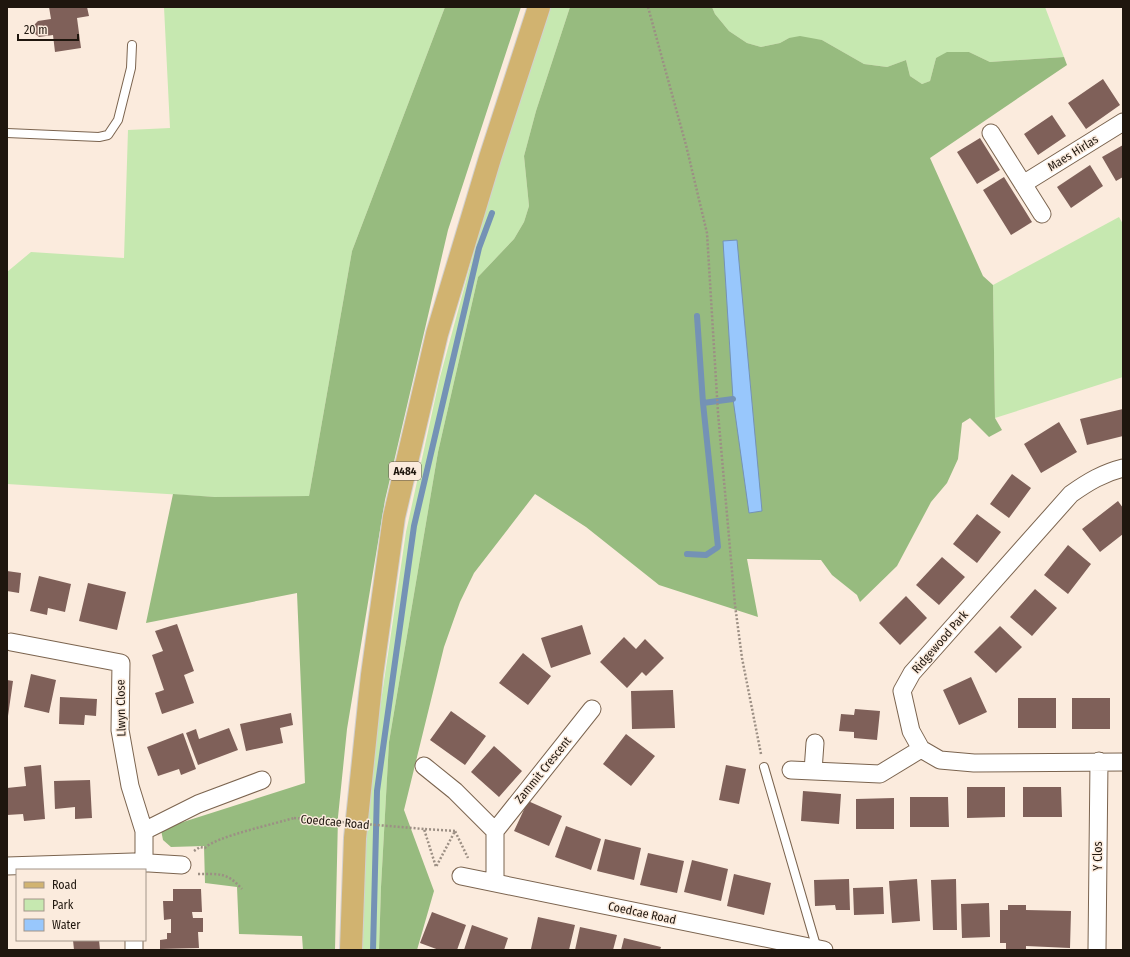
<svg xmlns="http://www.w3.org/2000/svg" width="1130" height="957" font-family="'Fira Sans Condensed',sans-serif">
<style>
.green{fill:#c6e8b0}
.forest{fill:#97bb7f}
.water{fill:#98c7fc;stroke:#7492b5}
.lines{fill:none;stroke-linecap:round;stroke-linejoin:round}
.stream{stroke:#7492b5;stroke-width:6}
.building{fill:#7f6059}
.service-casing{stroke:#7b644f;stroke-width:10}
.minor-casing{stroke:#7b644f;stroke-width:19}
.primary-casing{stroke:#d2d0cf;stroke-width:24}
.path{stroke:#9c8f84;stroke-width:2.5;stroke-dasharray:2 2;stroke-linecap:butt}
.service{stroke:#fff;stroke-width:8}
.minor{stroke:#fff;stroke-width:17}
.primary{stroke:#d1b370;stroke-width:22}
.path-bridge{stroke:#9c8f84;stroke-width:2.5;stroke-dasharray:2 2;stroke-linecap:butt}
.labels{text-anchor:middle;stroke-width:3;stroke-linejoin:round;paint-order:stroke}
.shield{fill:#fbebdd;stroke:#61564c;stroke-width:1}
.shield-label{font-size:11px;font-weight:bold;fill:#1f160e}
.street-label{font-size:12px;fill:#1f160e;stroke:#fbebdd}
</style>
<rect width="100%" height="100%" fill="#fbebdd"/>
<path class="green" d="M 164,7 L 445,7 L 352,251 L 309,496 L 215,497 L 7,484 L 7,272 L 31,252 L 124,258 L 128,130 L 170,128 Z
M 551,7 L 570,7 L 536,111 L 524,156 L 529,206 L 524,222 L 514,239 L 478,277 L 438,452 L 389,742 L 381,887 L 379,950 L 362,950 L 364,817 L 406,532 L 439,381 L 486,207 Z
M 712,7 L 1045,7 L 1064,57 L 990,62 L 969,52 L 936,58 L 930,81 L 922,84 L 910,76 L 906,60 L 887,67 L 864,64 L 822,40 L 789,38 L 780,43 L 761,47 L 747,43 L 729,31 L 715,14 Z
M 1119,217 L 1123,224 L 1123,377 L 995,418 L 993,285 Z"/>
<path class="forest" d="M 445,7 L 521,7 L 448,230 L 385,500 L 347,729 L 338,817 L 335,950 L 303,950 L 302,936 L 239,934 L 237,887 L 205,883 L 204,846 L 171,847 L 163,840 L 161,830 L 167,823 L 180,823 L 305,783 L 297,593 L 146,623 L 173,494 L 215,497 L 309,496 L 352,251 Z
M 570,7 L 712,7 L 715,14 L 729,31 L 747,43 L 761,47 L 780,43 L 789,38 L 800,36 L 822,40 L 864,64 L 887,67 L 906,60 L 910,76 L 922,84 L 930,81 L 936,58 L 947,52 L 969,52 L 990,62 L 1064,57 L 1067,65 L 930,158 L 983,276 L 993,285 L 995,418 L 1002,430 L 989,437 L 970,418 L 962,423 L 958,459 L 947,483 L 931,502 L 897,566 L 860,602 L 857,595 L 832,575 L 821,560 L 747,559 L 758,617 L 659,585 L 586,527 L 535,494 L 474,573 L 460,602 L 444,647 L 404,810 L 434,891 L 417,950 L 379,950 L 381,887 L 389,742 L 438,452 L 478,277 L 514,239 L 524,222 L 529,206 L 524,156 L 536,111 Z"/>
<path class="water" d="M 737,240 L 762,511 L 749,513 L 733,399 L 723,241 Z"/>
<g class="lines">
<path class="stream" d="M 703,403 L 733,399
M 687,554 L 706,555 L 718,547 L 703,403 L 697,316
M 373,950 L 377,791 L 414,526 L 479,248 L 492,213"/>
</g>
<path class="building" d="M 49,7 L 87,7 L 89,16 L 77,18 L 81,48 L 55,52 L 53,35 L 39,37 L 34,33 L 33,26 L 38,21 L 51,19 Z
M 1103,79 L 1120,105 L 1086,129 L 1068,103 Z
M 1052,115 L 1066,136 L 1038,155 L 1024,134 Z
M 980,138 L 1000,170 L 977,184 L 957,152 Z
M 1123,145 L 1123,177 L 1116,181 L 1102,157 Z
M 1090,165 L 1103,186 L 1071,208 L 1057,187 Z
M 1004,177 L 1032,222 L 1011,235 L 983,190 Z
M 1123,409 L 1123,436 L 1087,445 L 1080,419 Z
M 1059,422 L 1077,452 L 1041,473 L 1024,444 Z
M 1012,474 L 1031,488 L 1009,518 L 990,504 Z
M 1118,501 L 1123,508 L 1123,534 L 1100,552 L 1082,529 Z
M 977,514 L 1001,532 L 977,563 L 953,544 Z
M 1068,545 L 1091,564 L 1068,594 L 1044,575 Z
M 942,557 L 965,577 L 939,605 L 916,585 Z
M 7,571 L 21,573 L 19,593 L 7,591 Z
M 39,576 L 71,584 L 65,612 L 48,608 L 47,615 L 30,611 Z
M 88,583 L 126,592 L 117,630 L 79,621 Z
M 1035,589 L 1057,608 L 1032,636 L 1010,617 Z
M 906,596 L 927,618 L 900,645 L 879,623 Z
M 177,624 L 194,671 L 184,675 L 194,703 L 162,714 L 155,693 L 164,690 L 152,655 L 163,651 L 155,631 Z
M 582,625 L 591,654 L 551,668 L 541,638 Z
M 1000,626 L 1022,647 L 996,673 L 974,652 Z
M 624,637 L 636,649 L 645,639 L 664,658 L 646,676 L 642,672 L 627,688 L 600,662 Z
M 523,653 L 551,676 L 528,705 L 499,683 Z
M 31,674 L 56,680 L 49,713 L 24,707 Z
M 971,677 L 987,712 L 959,725 L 943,690 Z
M 7,680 L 13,681 L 8,716 L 7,716 Z
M 673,690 L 675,728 L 632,729 L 631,691 Z
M 60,697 L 97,699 L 96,716 L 85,715 L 84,725 L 59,724 Z
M 1018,698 L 1056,698 L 1056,728 L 1018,728 Z
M 1072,698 L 1110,698 L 1110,729 L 1072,729 Z
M 855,709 L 880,711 L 877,740 L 854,738 L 854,732 L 839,731 L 841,714 L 854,715 Z
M 451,711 L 486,736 L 465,765 L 430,740 Z
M 291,713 L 293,725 L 280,728 L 283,743 L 246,751 L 240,724 Z
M 229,728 L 238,750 L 198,765 L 186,733 L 196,729 L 199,739 Z
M 183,733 L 196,769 L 181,775 L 179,769 L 158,776 L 147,747 Z
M 626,734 L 655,756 L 631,786 L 603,764 Z
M 494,746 L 522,771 L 499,797 L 471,772 Z
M 41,765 L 45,819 L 24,821 L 23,814 L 7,815 L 7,788 L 26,786 L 24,767 Z
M 726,765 L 746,769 L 739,804 L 719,800 Z
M 90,780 L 92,818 L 75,819 L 75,807 L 55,809 L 54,781 Z
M 967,787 L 1005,787 L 1005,817 L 967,818 Z
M 1023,787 L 1061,787 L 1062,817 L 1023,817 Z
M 803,791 L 841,794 L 839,824 L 801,821 Z
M 910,797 L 948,797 L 949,827 L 910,827 Z
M 894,798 L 894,829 L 856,829 L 856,799 Z
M 528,801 L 562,816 L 549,846 L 514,831 Z
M 566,826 L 601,839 L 591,870 L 555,857 Z
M 605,839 L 641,848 L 634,880 L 597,871 Z
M 648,853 L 684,861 L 677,893 L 640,885 Z
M 692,860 L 728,869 L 721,901 L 684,892 Z
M 734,874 L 771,883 L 764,915 L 727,906 Z
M 849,879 L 850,910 L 836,910 L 835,905 L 815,906 L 814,880 Z
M 917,879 L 920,921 L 892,923 L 889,881 Z
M 956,879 L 957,930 L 933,930 L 931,880 Z
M 883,887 L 884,914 L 854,915 L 853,888 Z
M 173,889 L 201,889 L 202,912 L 192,912 L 193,918 L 203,918 L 203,932 L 198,932 L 199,948 L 160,949 L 160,940 L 167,939 L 167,933 L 171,933 L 171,919 L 164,920 L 163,901 L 173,901 Z
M 989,903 L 990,937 L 962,938 L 961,904 Z
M 1008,905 L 1026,905 L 1026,910 L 1071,911 L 1070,948 L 1026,946 L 1026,950 L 1006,949 L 1006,943 L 1000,943 L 1000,910 L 1008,910 Z
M 432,912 L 466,925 L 457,950 L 439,950 L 420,943 Z
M 538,917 L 575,925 L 569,950 L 531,949 Z
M 472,925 L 508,938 L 504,950 L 464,950 Z
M 580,927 L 617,935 L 613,950 L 575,950 Z
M 624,938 L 661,947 L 660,950 L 621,950 Z
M 73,940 L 99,940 L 100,950 L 74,950 Z"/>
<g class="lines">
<g class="service-casing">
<path id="service" d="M 7,133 L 99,137 L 108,135 L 118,120 L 131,68 L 132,45
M 764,767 L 817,949"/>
</g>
<g class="minor-casing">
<path id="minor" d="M 991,133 L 1042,214
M 1023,184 L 1123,122
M 1123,468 C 1103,473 1088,482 1071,494 L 912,673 L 902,691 L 911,731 L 921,749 L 940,760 L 974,763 L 1123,762
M 11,642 L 121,663 L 120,730 L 130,786 L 144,831 L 144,863
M 424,766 L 455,791 L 495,831
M 791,770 L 880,774 L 921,749
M 813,771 L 815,743
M 144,831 L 198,804 L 262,780
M 7,866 L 133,862 L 182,865
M 461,876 L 824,950
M 495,883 L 495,831 L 592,709
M 134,940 L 134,950
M 1097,950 L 1099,761"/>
</g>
<g class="primary-casing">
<path id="primary" d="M 351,950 L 355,838 L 372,675 L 394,517 L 437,334 L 490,158 L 539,7"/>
</g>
<path class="path" d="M 648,7 L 686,145 L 707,233 L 718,413 L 735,605 L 742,658 L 761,754
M 455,831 L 424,829 L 436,867 L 455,831 L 468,858
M 194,851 L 200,847 L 205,848 C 214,837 278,823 294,818
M 198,874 C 219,874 227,872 242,889"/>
<use href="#service" class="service"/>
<use href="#minor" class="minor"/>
<use href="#primary" class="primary"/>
<path class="path-bridge" d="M 294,818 L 424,829"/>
</g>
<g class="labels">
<rect class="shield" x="389" y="462" width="32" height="18" rx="3"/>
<g class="shield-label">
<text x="405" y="475">A484</text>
</g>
<g class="street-label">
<text transform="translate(1073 153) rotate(-32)" y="4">Maes Hirlas</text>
<text transform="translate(940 642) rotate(-49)" y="4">Ridgewood Park</text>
<text transform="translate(121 708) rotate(-91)" y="4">Llwyn Close</text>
<text transform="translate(543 770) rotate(-51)" y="4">Zammit Crescent</text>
<text transform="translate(335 822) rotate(5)" y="4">Coedcae Road</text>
<text transform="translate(1098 856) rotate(-90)" y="4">Y Clos</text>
<text transform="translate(642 913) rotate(12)" y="4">Coedcae Road</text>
</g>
</g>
<rect width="1130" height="957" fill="none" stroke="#1f160e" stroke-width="16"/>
<rect x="16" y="869" width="130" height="72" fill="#fbebdd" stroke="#a3968a"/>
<rect x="24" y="882" width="20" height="6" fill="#d1b370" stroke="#a3968a"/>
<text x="52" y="889" font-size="12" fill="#1f160e">Road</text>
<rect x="24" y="899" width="20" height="12" fill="#c6e8b0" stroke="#a3968a"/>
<text x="52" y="909" font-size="12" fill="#1f160e">Park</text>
<rect x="24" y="919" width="20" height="12" fill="#98c7fc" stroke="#a3968a"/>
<text x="52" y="929" font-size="12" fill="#1f160e">Water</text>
<path d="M18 34v6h60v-6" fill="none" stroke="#1f160e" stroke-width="2"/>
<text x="24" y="34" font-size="12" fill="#1f160e" stroke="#fbebdd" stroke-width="3" paint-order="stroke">20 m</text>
</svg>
